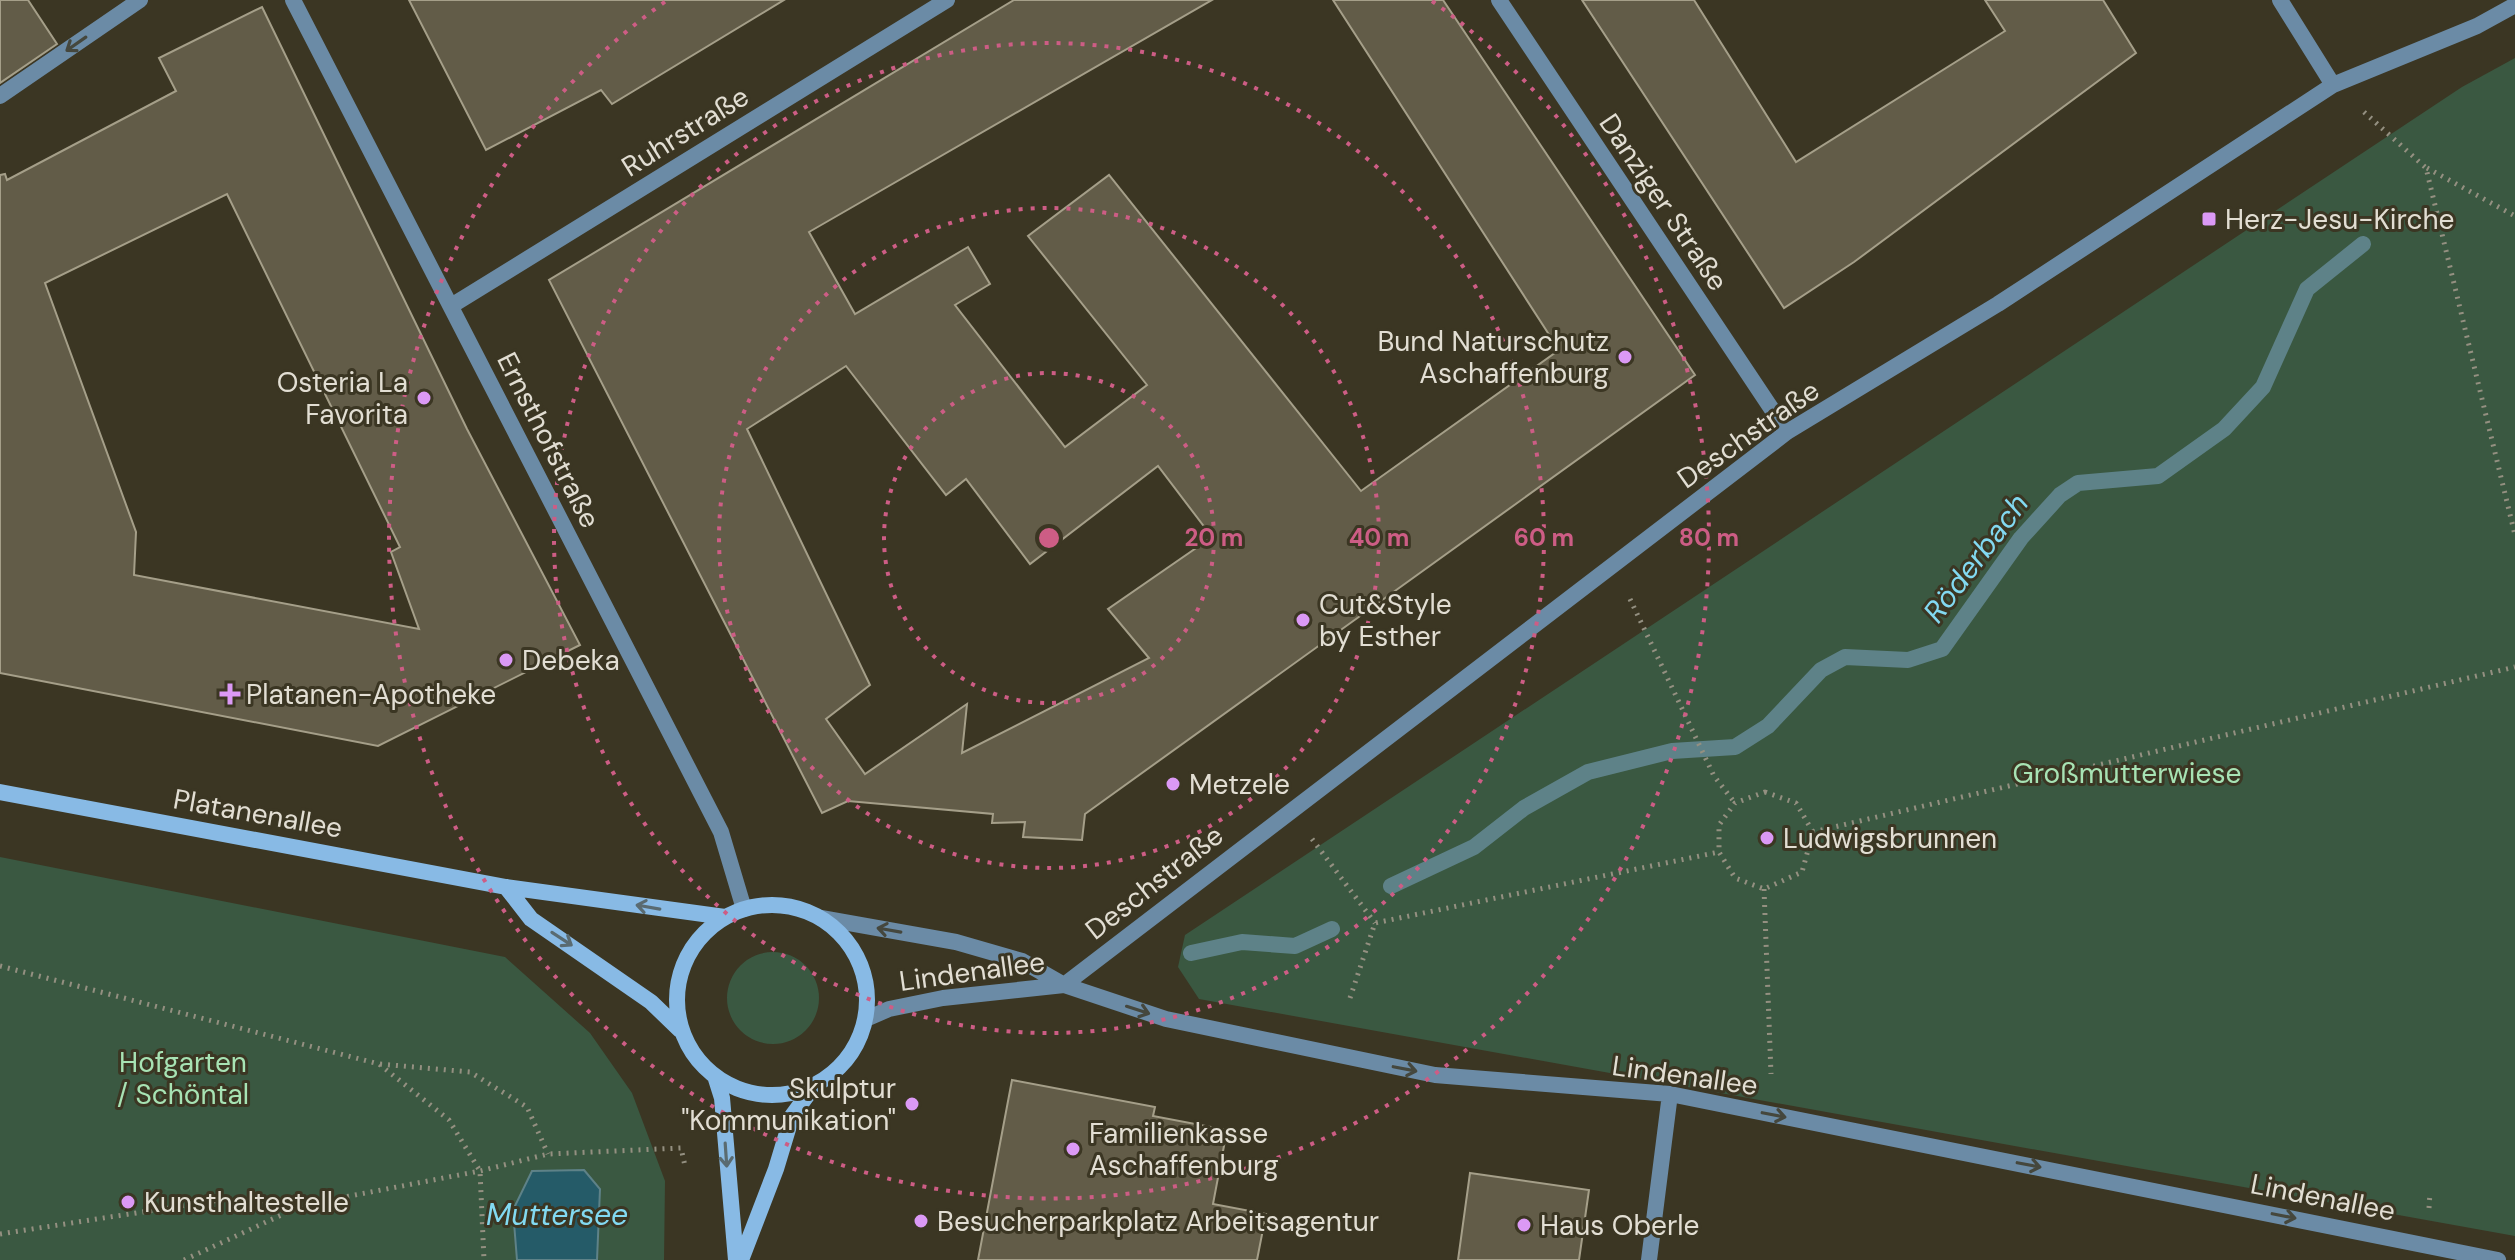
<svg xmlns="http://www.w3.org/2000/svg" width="2515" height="1260" font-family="'DM Sans',sans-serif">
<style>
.green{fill:#3a5841}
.water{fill:#255b68;stroke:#5e8288;stroke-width:2}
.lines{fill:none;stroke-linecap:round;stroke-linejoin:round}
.stream{stroke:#5e8288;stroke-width:16}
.building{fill:#625c48;stroke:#a59f89;stroke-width:2;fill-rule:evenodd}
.path{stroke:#949081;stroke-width:5;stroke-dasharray:2 6;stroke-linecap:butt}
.minor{stroke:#6b8ba6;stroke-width:16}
.secondary{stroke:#88bae5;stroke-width:16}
.oneway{stroke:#45473d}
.oneway2{stroke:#5a6b71}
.ring{fill:none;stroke:#cd5d85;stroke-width:4;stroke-dasharray:4 8}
.poi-dot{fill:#db99f5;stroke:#3b3623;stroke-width:3}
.labels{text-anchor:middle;stroke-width:6;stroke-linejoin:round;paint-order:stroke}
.street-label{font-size:28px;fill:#e2ded3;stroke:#3b3623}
.poi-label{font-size:28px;fill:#e2ded3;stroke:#3b3623;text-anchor:start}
.park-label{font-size:28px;fill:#a7e3b4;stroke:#3b3623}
.water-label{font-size:30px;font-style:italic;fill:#82d9f1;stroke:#3b3623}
.centre{fill:#cd5d85;stroke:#3b3623;stroke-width:4}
.ring-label{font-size:24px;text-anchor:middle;font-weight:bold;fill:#cd5d85;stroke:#3b3623;stroke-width:6;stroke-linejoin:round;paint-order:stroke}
</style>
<rect width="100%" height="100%" fill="#3b3623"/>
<path class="green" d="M 2515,58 L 2515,1236 L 1199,999 L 1178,967 L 1185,935 L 2462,87 Z
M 0,857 L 505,957 L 590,1033 L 632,1093 L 665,1181 L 664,1260 L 0,1260 Z
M727 998a46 46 0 1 1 92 0a46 46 0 1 1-92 0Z"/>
<path class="water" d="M 584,1170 L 600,1189 L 597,1260 L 517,1260 L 513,1210 L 532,1171 Z"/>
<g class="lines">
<path class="stream" d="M 1391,886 L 1474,847 L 1524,808 L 1588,772 L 1672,751 L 1735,747 L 1768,726 L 1821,670 L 1845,657 L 1908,660 L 1942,649 L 2021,538 L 2060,495 L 2078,483 L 2158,476 L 2224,429 L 2263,387 L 2307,289 L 2363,244
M 1191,953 L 1242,942 L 1295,946 L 1332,929"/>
</g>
<path class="building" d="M 0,0 L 28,0 L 57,44 L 0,83 Z
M 409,0 L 784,0 L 612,104 L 601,90 L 486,150 Z
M 1014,0 L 1212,0 L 809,232 L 855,314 L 968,247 L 990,284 L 955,305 L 1065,447 L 1147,385 L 1028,236 L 1109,175 L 1361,491 L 1559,350 L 1333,0 L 1443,0 L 1695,375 L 1085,814 L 1082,840 L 1023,837 L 1025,822 L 992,823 L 993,814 L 848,801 L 822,813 L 549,280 ZM 846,366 L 946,495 L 966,479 L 1030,564 L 1158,466 L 1212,537 L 1108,609 L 1149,658 L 962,753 L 967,704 L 865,774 L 826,719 L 870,685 L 747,429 Z
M 1582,0 L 1694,0 L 1796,162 L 2005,31 L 1985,0 L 2103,0 L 2136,53 L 1854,262 L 1784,308 Z
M 262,7 L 467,429 L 580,645 L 378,746 L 0,673 L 0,175 L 5,174 L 7,180 L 176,91 L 159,58 ZM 227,194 L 400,547 L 391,552 L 419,629 L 134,575 L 136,532 L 45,283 Z
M 1012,1080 L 1155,1107 L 1153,1116 L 1227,1130 L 1213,1204 L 1266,1214 L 1257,1260 L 978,1260 Z
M 1470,1173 L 1589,1190 L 1579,1260 L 1458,1260 Z"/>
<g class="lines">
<path class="path" d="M 2364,112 L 2426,168 L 2515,535
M 2427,168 L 2515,216
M 1630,599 L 1714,776 L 1735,803
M 1765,792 L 1796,803 L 1813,832 L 1802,872 L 1764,889 L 1735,878 L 1719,852 L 1719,825 L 1735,803 Z
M 1813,832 L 2515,667
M 1312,839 L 1375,923
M 1764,889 L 1771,1074
M 0,966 L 379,1064 L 449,1120 L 480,1171 L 484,1260
M 1350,998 L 1375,923 L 1719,852
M 380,1064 L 470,1072 L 527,1107 L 548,1154
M 2429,1208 L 2430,1192
M 0,1234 L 233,1198 L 302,1205
M 184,1260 L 303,1205 L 480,1171 L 548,1154 L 681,1148 L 685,1166"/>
<path class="minor" d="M 293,0 L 721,832 L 744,909
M 1499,0 L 1787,432
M 2280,0 L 2333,85
M 0,96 L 140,0
M 451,306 L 947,0
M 821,918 L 956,942 L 1022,961 L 1064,985
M 1064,985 L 1787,432 L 1998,304 L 2333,85 L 2477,26 L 2515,5
M 866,1019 L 889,1009 L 943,998 L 1064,985 L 1166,1019 L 1435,1075 L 1670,1094 L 2498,1260
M 1649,1260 L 1670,1094"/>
<path class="secondary" d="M 0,792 L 506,887 L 725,917
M 506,887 L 531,919 L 651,1002 L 680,1030
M677 1000a95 95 0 1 1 190 0a95 95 0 1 1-190 0Z
M 716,1079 L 722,1098 L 736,1260
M 741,1260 L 776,1169 L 792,1116 L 814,1086"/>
</g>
<defs><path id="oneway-shaft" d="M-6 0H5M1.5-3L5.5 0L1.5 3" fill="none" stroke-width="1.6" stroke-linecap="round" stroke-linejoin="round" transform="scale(2)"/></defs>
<g class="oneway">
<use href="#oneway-shaft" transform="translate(76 44) rotate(145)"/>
<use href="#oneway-shaft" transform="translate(889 930) rotate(-170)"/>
<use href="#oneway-shaft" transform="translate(1138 1010) rotate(18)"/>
<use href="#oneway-shaft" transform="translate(1405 1069) rotate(11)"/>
<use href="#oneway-shaft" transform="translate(1774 1115) rotate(11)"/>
<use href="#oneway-shaft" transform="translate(2029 1165) rotate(11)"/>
<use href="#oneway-shaft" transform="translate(2284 1216) rotate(11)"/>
</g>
<g class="oneway2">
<use href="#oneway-shaft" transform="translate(648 907) rotate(-170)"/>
<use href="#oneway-shaft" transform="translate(562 939) rotate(33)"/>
<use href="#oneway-shaft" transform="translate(726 1155) rotate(86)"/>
</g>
<g class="ring">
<circle cx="1049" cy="538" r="165"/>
<circle cx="1049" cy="538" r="330"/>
<circle cx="1049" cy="538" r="495"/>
<path d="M1432 1A660 660 0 1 1 666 1"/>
</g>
<g class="poi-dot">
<rect x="2201" y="211" width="16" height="16" rx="4"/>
<circle cx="1625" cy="357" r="8"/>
<circle cx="424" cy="398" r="8"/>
<circle cx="1303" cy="620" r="8"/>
<circle cx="506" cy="660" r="8"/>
<path d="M226 682h8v8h8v8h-8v8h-8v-8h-8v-8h8z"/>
<circle cx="1173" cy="784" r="8"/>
<circle cx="1767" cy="838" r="8"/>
<circle cx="912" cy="1104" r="8"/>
<circle cx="1073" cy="1149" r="8"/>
<circle cx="128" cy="1202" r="8"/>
<circle cx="921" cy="1221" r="8"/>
<circle cx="1524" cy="1225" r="8"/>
</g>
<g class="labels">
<g class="street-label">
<text transform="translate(685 131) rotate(-32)" y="10">Ruhrstraße</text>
<text transform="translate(1664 202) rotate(56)" y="10">Danziger Straße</text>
<text transform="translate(1748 434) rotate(-35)" y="10">Deschstraße</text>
<text transform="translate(549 440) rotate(63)" y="10">Ernsthofstraße</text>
<text transform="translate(258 813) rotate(10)" y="10">Platanenallee</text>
<text transform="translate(1154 882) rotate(-38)" y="10">Deschstraße</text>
<text transform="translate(972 971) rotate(-8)" y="10">Lindenallee</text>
<text transform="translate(1685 1075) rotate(8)" y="10">Lindenallee</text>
<text transform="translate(2323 1197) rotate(11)" y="10">Lindenallee</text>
</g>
<g class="poi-label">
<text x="2225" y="229">Herz-Jesu-Kirche</text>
<text x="1609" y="351" text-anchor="end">Bund Naturschutz<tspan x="1609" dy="32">Aschaffenburg</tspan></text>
<text x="408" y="392" text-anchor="end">Osteria La<tspan x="408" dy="32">Favorita</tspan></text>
<text x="1319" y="614">Cut&amp;Style<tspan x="1319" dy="32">by Esther</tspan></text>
<text x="522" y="670">Debeka</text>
<text x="246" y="704">Platanen-Apotheke</text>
<text x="1189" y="794">Metzele</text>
<text x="1783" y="848">Ludwigsbrunnen</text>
<text x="896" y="1098" text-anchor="end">Skulptur<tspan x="896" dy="32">"Kommunikation"</tspan></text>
<text x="1089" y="1143">Familienkasse<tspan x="1089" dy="32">Aschaffenburg</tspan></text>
<text x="144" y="1212">Kunsthaltestelle</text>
<text x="937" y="1231">Besucherparkplatz Arbeitsagentur</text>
<text x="1540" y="1235">Haus Oberle</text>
</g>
<g class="park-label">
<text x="2127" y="783">Großmutterwiese</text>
<text x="183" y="1072">Hofgarten<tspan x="183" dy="32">/ Schöntal</tspan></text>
</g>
<g class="water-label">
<text transform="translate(1976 558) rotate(-53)" y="10">Röderbach</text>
<text x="557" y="1225">Muttersee</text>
</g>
</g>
<circle cx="1049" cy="538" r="12" class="centre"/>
<g class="ring-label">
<text x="1214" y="546">20 m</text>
<text x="1379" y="546">40 m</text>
<text x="1544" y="546">60 m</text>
<text x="1709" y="546">80 m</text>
</g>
</svg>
